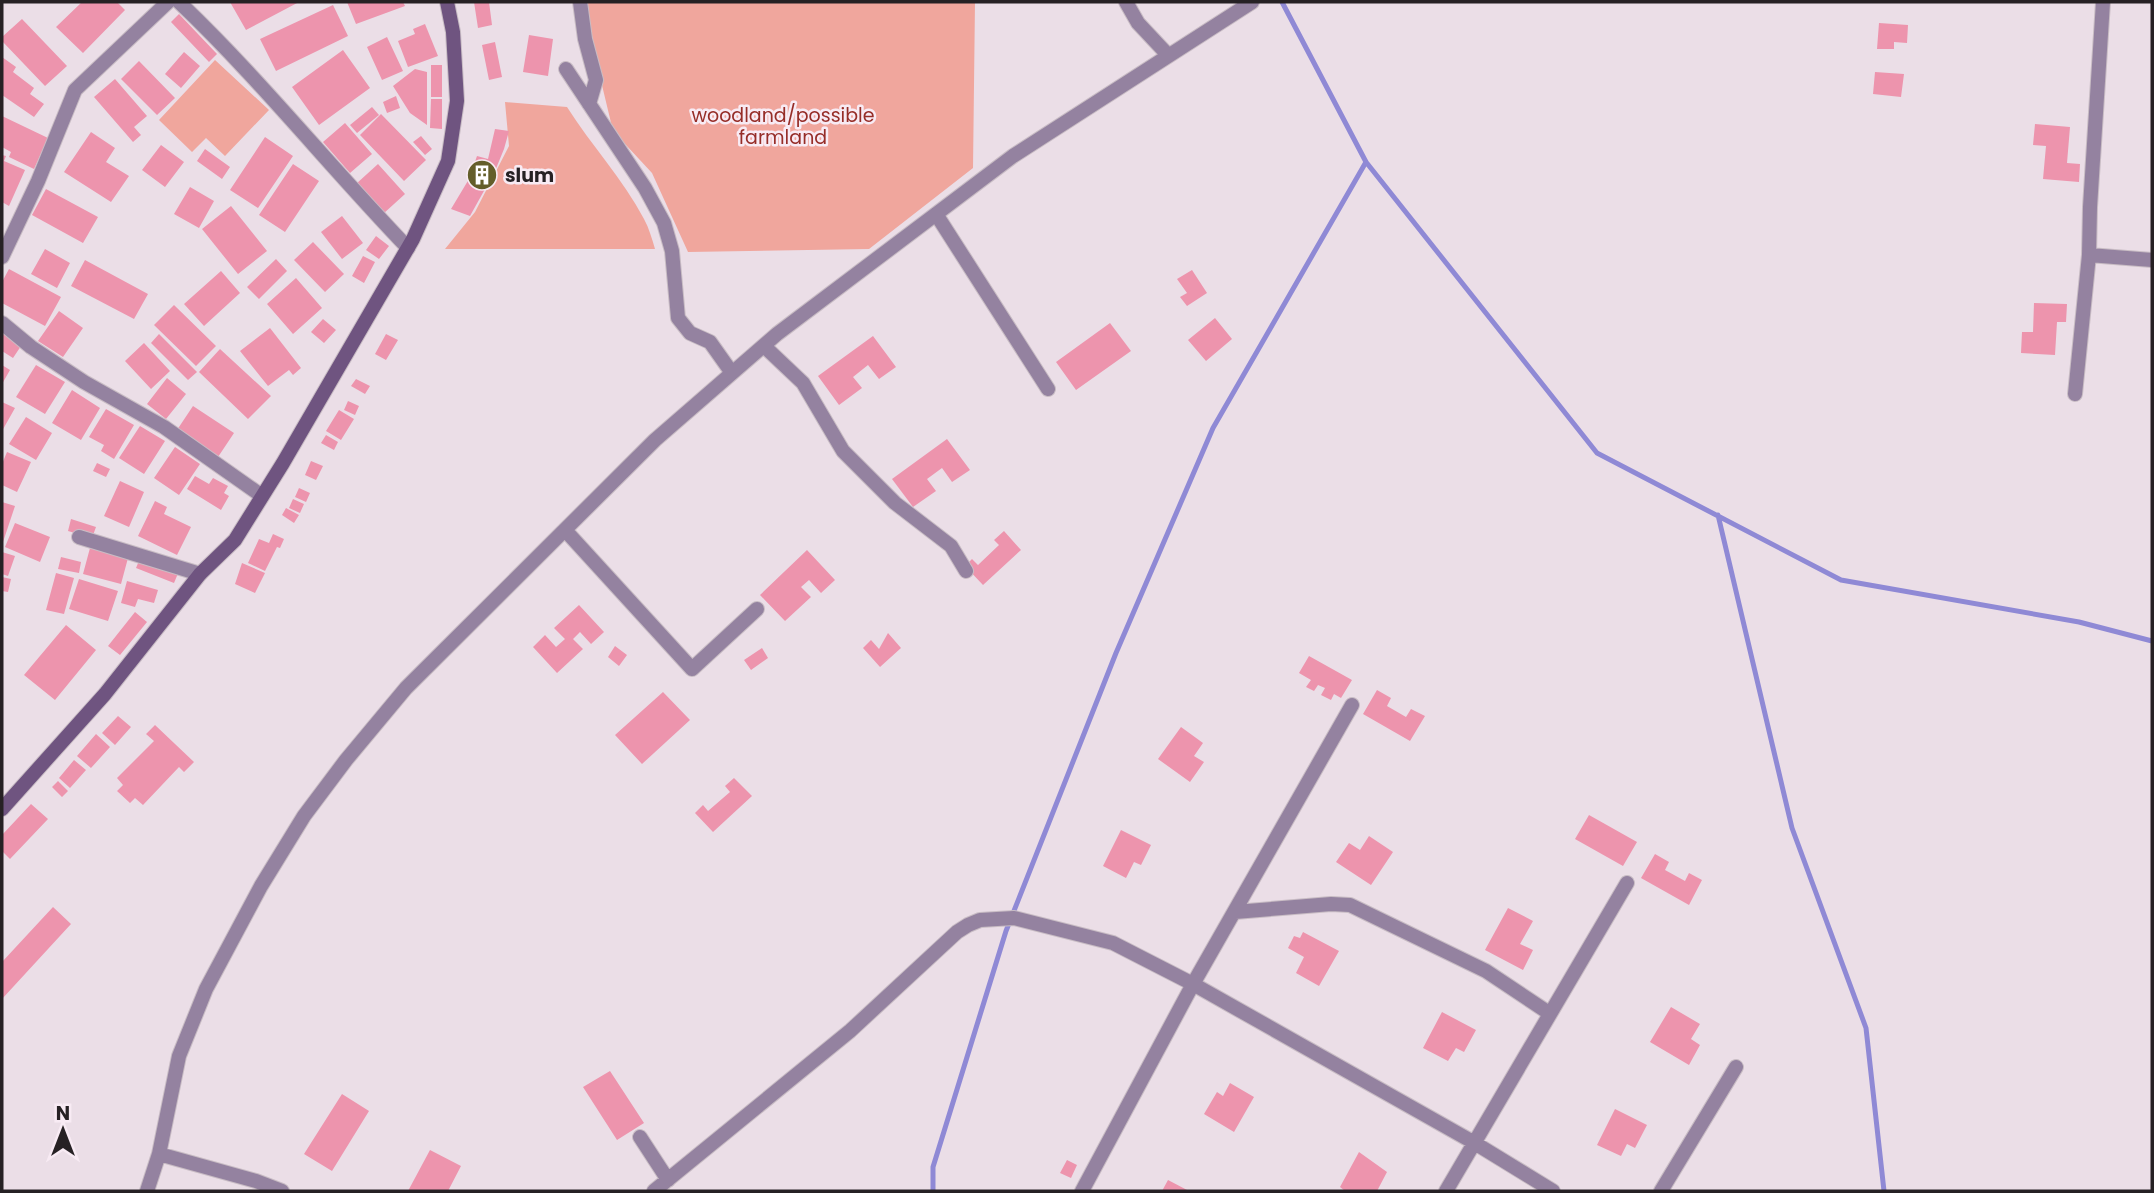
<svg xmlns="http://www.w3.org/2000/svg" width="2154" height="1193" font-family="Poppins,sans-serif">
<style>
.green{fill:#f0a69d}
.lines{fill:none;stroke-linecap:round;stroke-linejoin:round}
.stream{stroke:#8f89d5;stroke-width:5}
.building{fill:#ed94ad}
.minor-casing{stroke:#c8bcc4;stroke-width:16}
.secondary-casing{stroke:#c8bcc4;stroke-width:16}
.minor{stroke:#9482a0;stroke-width:14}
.secondary{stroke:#6f5480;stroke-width:14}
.labels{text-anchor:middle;stroke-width:5;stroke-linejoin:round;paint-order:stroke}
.park-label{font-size:19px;fill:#962d28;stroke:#f8ebf4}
.poi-label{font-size:19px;font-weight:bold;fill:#262124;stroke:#f8ebf4;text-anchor:start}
</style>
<rect width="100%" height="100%" fill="#ebdee7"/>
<path class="green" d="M 582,2 L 975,2 L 973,168 L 869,249 L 688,252 L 652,173 L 613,131 Z
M 215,60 L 269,110 L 225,156 L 206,138 L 192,152 L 159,120 Z
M 505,102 L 567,107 C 591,145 623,179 644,219 C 649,228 652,239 655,249 L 445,249 L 475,212 L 509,146 Z"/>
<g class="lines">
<path class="stream" d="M 1282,2 L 1366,162 L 1597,453 L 1841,580 L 2079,622 L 2152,641
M 1718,515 L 1792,828 L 1866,1028 L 1884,1191
M 933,1191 L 933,1167 L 1006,931 L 1116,653 L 1213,428 L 1366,162"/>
</g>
<path class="building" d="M 82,2 L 117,2 L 125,10 L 83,53 L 56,27 Z
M 230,2 L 299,2 L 246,30 Z
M 347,2 L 403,2 L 405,6 L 356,24 Z
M 474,2 L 489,2 L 492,25 L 478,28 Z
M 333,5 L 348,36 L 276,71 L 260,39 Z
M 179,14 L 217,54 L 209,62 L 171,22 Z
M 22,19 L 67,66 L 45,86 L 2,41 L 2,37 Z
M 1879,23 L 1908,25 L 1907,43 L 1894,42 L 1894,49 L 1877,49 Z
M 425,24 L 438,56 L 408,67 L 398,41 L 415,34 L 413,29 Z
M 529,35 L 553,39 L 548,76 L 523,72 Z
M 387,37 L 403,71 L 382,80 L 367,47 Z
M 495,42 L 502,77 L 489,80 L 482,45 Z
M 343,50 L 370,88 L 319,125 L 292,87 Z
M 184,52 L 200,66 L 181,88 L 165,74 Z
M 2,57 L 16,67 L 13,72 L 34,88 L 30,94 L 44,104 L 34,117 L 2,95 Z
M 139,61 L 175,98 L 157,115 L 121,79 Z
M 431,65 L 442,65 L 442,97 L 431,97 Z
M 415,69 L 427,72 L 427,125 L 410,113 L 393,86 Z
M 1875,72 L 1904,74 L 1901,97 L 1873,94 Z
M 115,79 L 147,116 L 134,127 L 141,135 L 133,142 L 94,97 Z
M 396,96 L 400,108 L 387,113 L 383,102 Z
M 431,99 L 442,99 L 442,129 L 430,128 Z
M 372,107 L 379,115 L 357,133 L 350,125 Z
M 381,114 L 426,160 L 404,181 L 360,135 Z
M 2,116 L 48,138 L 34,169 L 9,157 L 11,152 L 2,147 Z
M 345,123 L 372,154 L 350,173 L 323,142 Z
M 2035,124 L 2070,127 L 2067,163 L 2080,164 L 2079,182 L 2043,179 L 2046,146 L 2033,145 Z
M 495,129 L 509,131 L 504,149 L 495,171 L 470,216 L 451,209 L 469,179 L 477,156 L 488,159 Z
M 91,132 L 115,148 L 106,162 L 129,176 L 111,202 L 64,172 Z
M 421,136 L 432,149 L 425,155 L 413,142 Z
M 265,137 L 293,156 L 258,208 L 230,190 Z
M 161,145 L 184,162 L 165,187 L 142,170 Z
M 205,149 L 230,167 L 222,179 L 197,161 Z
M 2,155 L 6,156 L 4,161 L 25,170 L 9,206 L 2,202 Z
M 293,164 L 319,181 L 285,232 L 259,215 Z
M 378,164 L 405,194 L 383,214 L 356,184 Z
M 190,187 L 214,201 L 199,228 L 174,214 Z
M 46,189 L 98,217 L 83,243 L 32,215 Z
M 231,206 L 267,251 L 238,274 L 202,229 Z
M 342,216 L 363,243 L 342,259 L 321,232 Z
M 376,236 L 389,246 L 379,259 L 366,250 Z
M 313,242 L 344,274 L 325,292 L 294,260 Z
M 45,249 L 70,263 L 57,288 L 31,274 Z
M 363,256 L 375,262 L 364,283 L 352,276 Z
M 276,259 L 287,271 L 259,299 L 247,287 Z
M 85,260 L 148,294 L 134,319 L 71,286 Z
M 9,269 L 61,297 L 45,326 L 2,303 L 2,282 Z
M 1192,270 L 1207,293 L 1187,306 L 1180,297 L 1187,293 L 1177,279 Z
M 221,271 L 240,293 L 204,326 L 184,304 Z
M 296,278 L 322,308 L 293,334 L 267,304 Z
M 2034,303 L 2067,304 L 2066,322 L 2057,322 L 2055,355 L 2021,353 L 2022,332 L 2033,332 Z
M 174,305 L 216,346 L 196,366 L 154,325 Z
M 59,311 L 83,328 L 63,357 L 38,341 Z
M 1215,318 L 1232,339 L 1206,361 L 1188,340 Z
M 323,319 L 336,330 L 324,343 L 311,332 Z
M 1110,323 L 1131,351 L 1076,390 L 1056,362 Z
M 270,328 L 301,368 L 293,375 L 289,370 L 268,386 L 240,351 Z
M 2,330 L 23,343 L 13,358 L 2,351 Z
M 159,334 L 197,372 L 188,380 L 151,343 Z
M 386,334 L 398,340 L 386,360 L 375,354 Z
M 873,336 L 896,367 L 879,379 L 868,365 L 853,377 L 862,388 L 839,405 L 818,376 Z
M 144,343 L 170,371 L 151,389 L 125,361 Z
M 220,349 L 271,396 L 248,419 L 199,372 Z
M 2,365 L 10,370 L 2,384 Z
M 36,365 L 65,382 L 45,414 L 16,397 Z
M 167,378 L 186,394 L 166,419 L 147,404 Z
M 356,379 L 370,386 L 365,394 L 351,386 Z
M 72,390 L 100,408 L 81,440 L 52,423 Z
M 348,401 L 359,406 L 355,415 L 344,410 Z
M 2,402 L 15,408 L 2,431 Z
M 193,406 L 234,433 L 218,457 L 177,430 Z
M 106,409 L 134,425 L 114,459 L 101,451 L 104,445 L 89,437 Z
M 339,410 L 354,419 L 341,440 L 326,431 Z
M 26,417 L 52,433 L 36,460 L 9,444 Z
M 140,426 L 165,441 L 144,474 L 119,458 Z
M 326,435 L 338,442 L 334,450 L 321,443 Z
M 947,439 L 970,470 L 952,482 L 942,468 L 927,479 L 936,491 L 913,507 L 892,479 Z
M 175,447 L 200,464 L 179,495 L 154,478 Z
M 7,452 L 31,462 L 17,492 L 2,485 L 2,464 Z
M 311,461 L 323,466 L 316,480 L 305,475 Z
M 97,463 L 110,469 L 106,477 L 93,471 Z
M 195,476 L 209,484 L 213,478 L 228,486 L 224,493 L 229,496 L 221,510 L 187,489 Z
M 120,481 L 144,492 L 129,527 L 104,516 Z
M 299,488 L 310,493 L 306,502 L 295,497 Z
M 293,499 L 304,504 L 300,513 L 289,508 Z
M 155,501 L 167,507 L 164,514 L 191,527 L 177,555 L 138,536 Z
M 2,502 L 15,506 L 2,545 Z
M 286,508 L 299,515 L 294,523 L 282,515 Z
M 71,519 L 96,527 L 92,538 L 68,531 Z
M 15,523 L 50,537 L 40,562 L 5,547 Z
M 1004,531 L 1021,550 L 983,585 L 965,566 L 972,559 L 978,565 L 999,545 L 994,540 Z
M 273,534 L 284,539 L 280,548 L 277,547 L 265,571 L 248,563 L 259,539 L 269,543 Z
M 90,548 L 128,558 L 121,584 L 83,574 Z
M 807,550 L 835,580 L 821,593 L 809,580 L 801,587 L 811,597 L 785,621 L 760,595 Z
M 2,552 L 15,556 L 8,576 L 2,574 Z
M 141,556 L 179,571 L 174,583 L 136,568 Z
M 61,557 L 81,562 L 79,573 L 58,569 Z
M 242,563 L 265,573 L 255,593 L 235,584 Z
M 56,573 L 74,578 L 64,614 L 46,610 Z
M 2,577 L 11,579 L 8,592 L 2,591 Z
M 79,579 L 118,591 L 108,621 L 69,609 Z
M 127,581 L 158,590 L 154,603 L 138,599 L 135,607 L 121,603 Z
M 579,605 L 604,632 L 591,644 L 580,632 L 573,639 L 583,649 L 557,673 L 533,647 L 545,635 L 556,647 L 565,639 L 554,628 Z
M 135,612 L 147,622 L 120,655 L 108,646 Z
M 66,625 L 96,650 L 55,700 L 24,675 Z
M 888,633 L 901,648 L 880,667 L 863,648 L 871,640 L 879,649 Z
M 615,646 L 627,655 L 619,666 L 608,657 Z
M 762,648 L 768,658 L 751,670 L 744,660 Z
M 1309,656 L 1352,680 L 1341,698 L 1334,694 L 1331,700 L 1321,695 L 1325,688 L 1318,685 L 1314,691 L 1306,687 L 1311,680 L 1299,673 Z
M 1377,690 L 1391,698 L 1387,706 L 1406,717 L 1411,709 L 1425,716 L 1410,741 L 1363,714 Z
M 663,692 L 690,720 L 642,764 L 615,735 Z
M 118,716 L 131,727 L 115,745 L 102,733 Z
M 155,725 L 194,762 L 184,772 L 179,767 L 143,805 L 135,798 L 130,803 L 117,791 L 123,785 L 117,778 L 154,741 L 146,734 Z
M 1181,727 L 1203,743 L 1194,756 L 1204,762 L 1190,782 L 1158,759 Z
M 96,734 L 110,747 L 91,768 L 77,756 Z
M 74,760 L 86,770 L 70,788 L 59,778 Z
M 734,778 L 752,796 L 713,832 L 695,813 L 703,805 L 708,811 L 730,792 L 725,786 Z
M 58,781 L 68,791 L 62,797 L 52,787 Z
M 31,804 L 48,819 L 10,859 L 2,851 L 2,835 Z
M 1589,815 L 1637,842 L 1623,866 L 1575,839 Z
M 1121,830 L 1151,845 L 1141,865 L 1134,862 L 1126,878 L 1103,866 Z
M 1369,836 L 1393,852 L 1371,885 L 1336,862 L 1349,843 L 1360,850 Z
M 1655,854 L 1669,862 L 1665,870 L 1685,881 L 1689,873 L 1702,880 L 1689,905 L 1641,878 Z
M 53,907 L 71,924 L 2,999 L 2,962 Z
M 1508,908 L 1533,921 L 1520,944 L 1533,950 L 1523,970 L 1485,950 Z
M 1303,932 L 1339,951 L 1319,986 L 1296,973 L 1304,957 L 1288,948 L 1294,936 L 1300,938 Z
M 1671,1007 L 1700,1024 L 1691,1039 L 1700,1045 L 1689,1065 L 1650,1042 Z
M 1442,1012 L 1476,1030 L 1464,1052 L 1456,1048 L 1448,1061 L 1423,1048 Z
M 610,1071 L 644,1123 L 617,1140 L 583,1087 Z
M 1230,1083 L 1254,1097 L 1234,1132 L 1204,1114 L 1217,1092 L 1223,1096 Z
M 342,1094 L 369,1111 L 332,1171 L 304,1154 Z
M 1615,1109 L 1647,1125 L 1635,1148 L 1627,1144 L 1621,1156 L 1597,1145 Z
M 430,1150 L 461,1166 L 448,1191 L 408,1191 Z
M 1359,1152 L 1387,1172 L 1377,1191 L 1345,1191 L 1340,1187 Z
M 1067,1160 L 1077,1165 L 1071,1178 L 1060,1173 Z
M 1168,1180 L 1189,1191 L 1162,1191 Z"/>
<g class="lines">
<g class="minor-casing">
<path id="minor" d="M 179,2 C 260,79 330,167 408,248
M 580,2 L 585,39 L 596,80 L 589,104
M 1126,2 L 1138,23 L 1168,55
M 566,69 L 645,188 L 664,223 L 672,251 L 678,318 L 690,333 L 710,342 L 732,373
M 936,214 L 1048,389
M 2089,255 L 2152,260
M 2,257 L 38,181 L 75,90 L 168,2
M 2,323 L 31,347 L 84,382 L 164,427 L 262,496
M 764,346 L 803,383 L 843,451 L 895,503 L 951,546 L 966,571
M 2075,394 L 2089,255 L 2090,207 L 2103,2
M 565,530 L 692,669 L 757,609
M 79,537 L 200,574
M 1235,912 L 1331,904 L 1350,905 L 1486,971 L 1549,1013
M 640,1137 L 668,1180
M 159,1154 L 256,1181 L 282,1191
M 147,1191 L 159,1154 L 179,1056 L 206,989 L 261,886 L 304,816 L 346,760 L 406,688 L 655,440 L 777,334 L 1013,156 L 1252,2
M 654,1191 L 850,1031 L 957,932 L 968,925 L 980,920 L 1014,918 L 1113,943 L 1193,984 L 1473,1142 L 1553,1191
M 1082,1191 L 1193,984 L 1352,705
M 1446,1191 L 1627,883
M 1661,1191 L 1736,1067"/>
</g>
<g class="secondary-casing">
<path id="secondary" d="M 2,809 L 105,694 L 200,574 L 235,540 L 283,463 L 413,239 L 448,161 L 457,101 L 453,32 L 447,2"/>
</g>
<use href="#minor" class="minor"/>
<use href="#secondary" class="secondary"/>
</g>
<defs>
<g id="building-disc" transform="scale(1.575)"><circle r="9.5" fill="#645e2a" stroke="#f8ebf4"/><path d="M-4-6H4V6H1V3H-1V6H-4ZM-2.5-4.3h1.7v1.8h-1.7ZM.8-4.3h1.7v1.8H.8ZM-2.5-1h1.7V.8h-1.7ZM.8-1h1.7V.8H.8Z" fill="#fff"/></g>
</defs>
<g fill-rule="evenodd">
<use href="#building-disc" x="482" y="175"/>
</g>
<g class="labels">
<g class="park-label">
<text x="783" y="122">woodland/possible<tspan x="783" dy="22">farmland</tspan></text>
</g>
<g class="poi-label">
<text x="505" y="182">slum</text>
</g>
</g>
<rect width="2154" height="1193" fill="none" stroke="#262124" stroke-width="7"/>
<g transform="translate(63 1130)" stroke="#f8ebf4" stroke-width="5" paint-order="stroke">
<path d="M0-5L12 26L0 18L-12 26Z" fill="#262124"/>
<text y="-10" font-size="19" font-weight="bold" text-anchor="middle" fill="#262124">N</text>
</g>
</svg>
